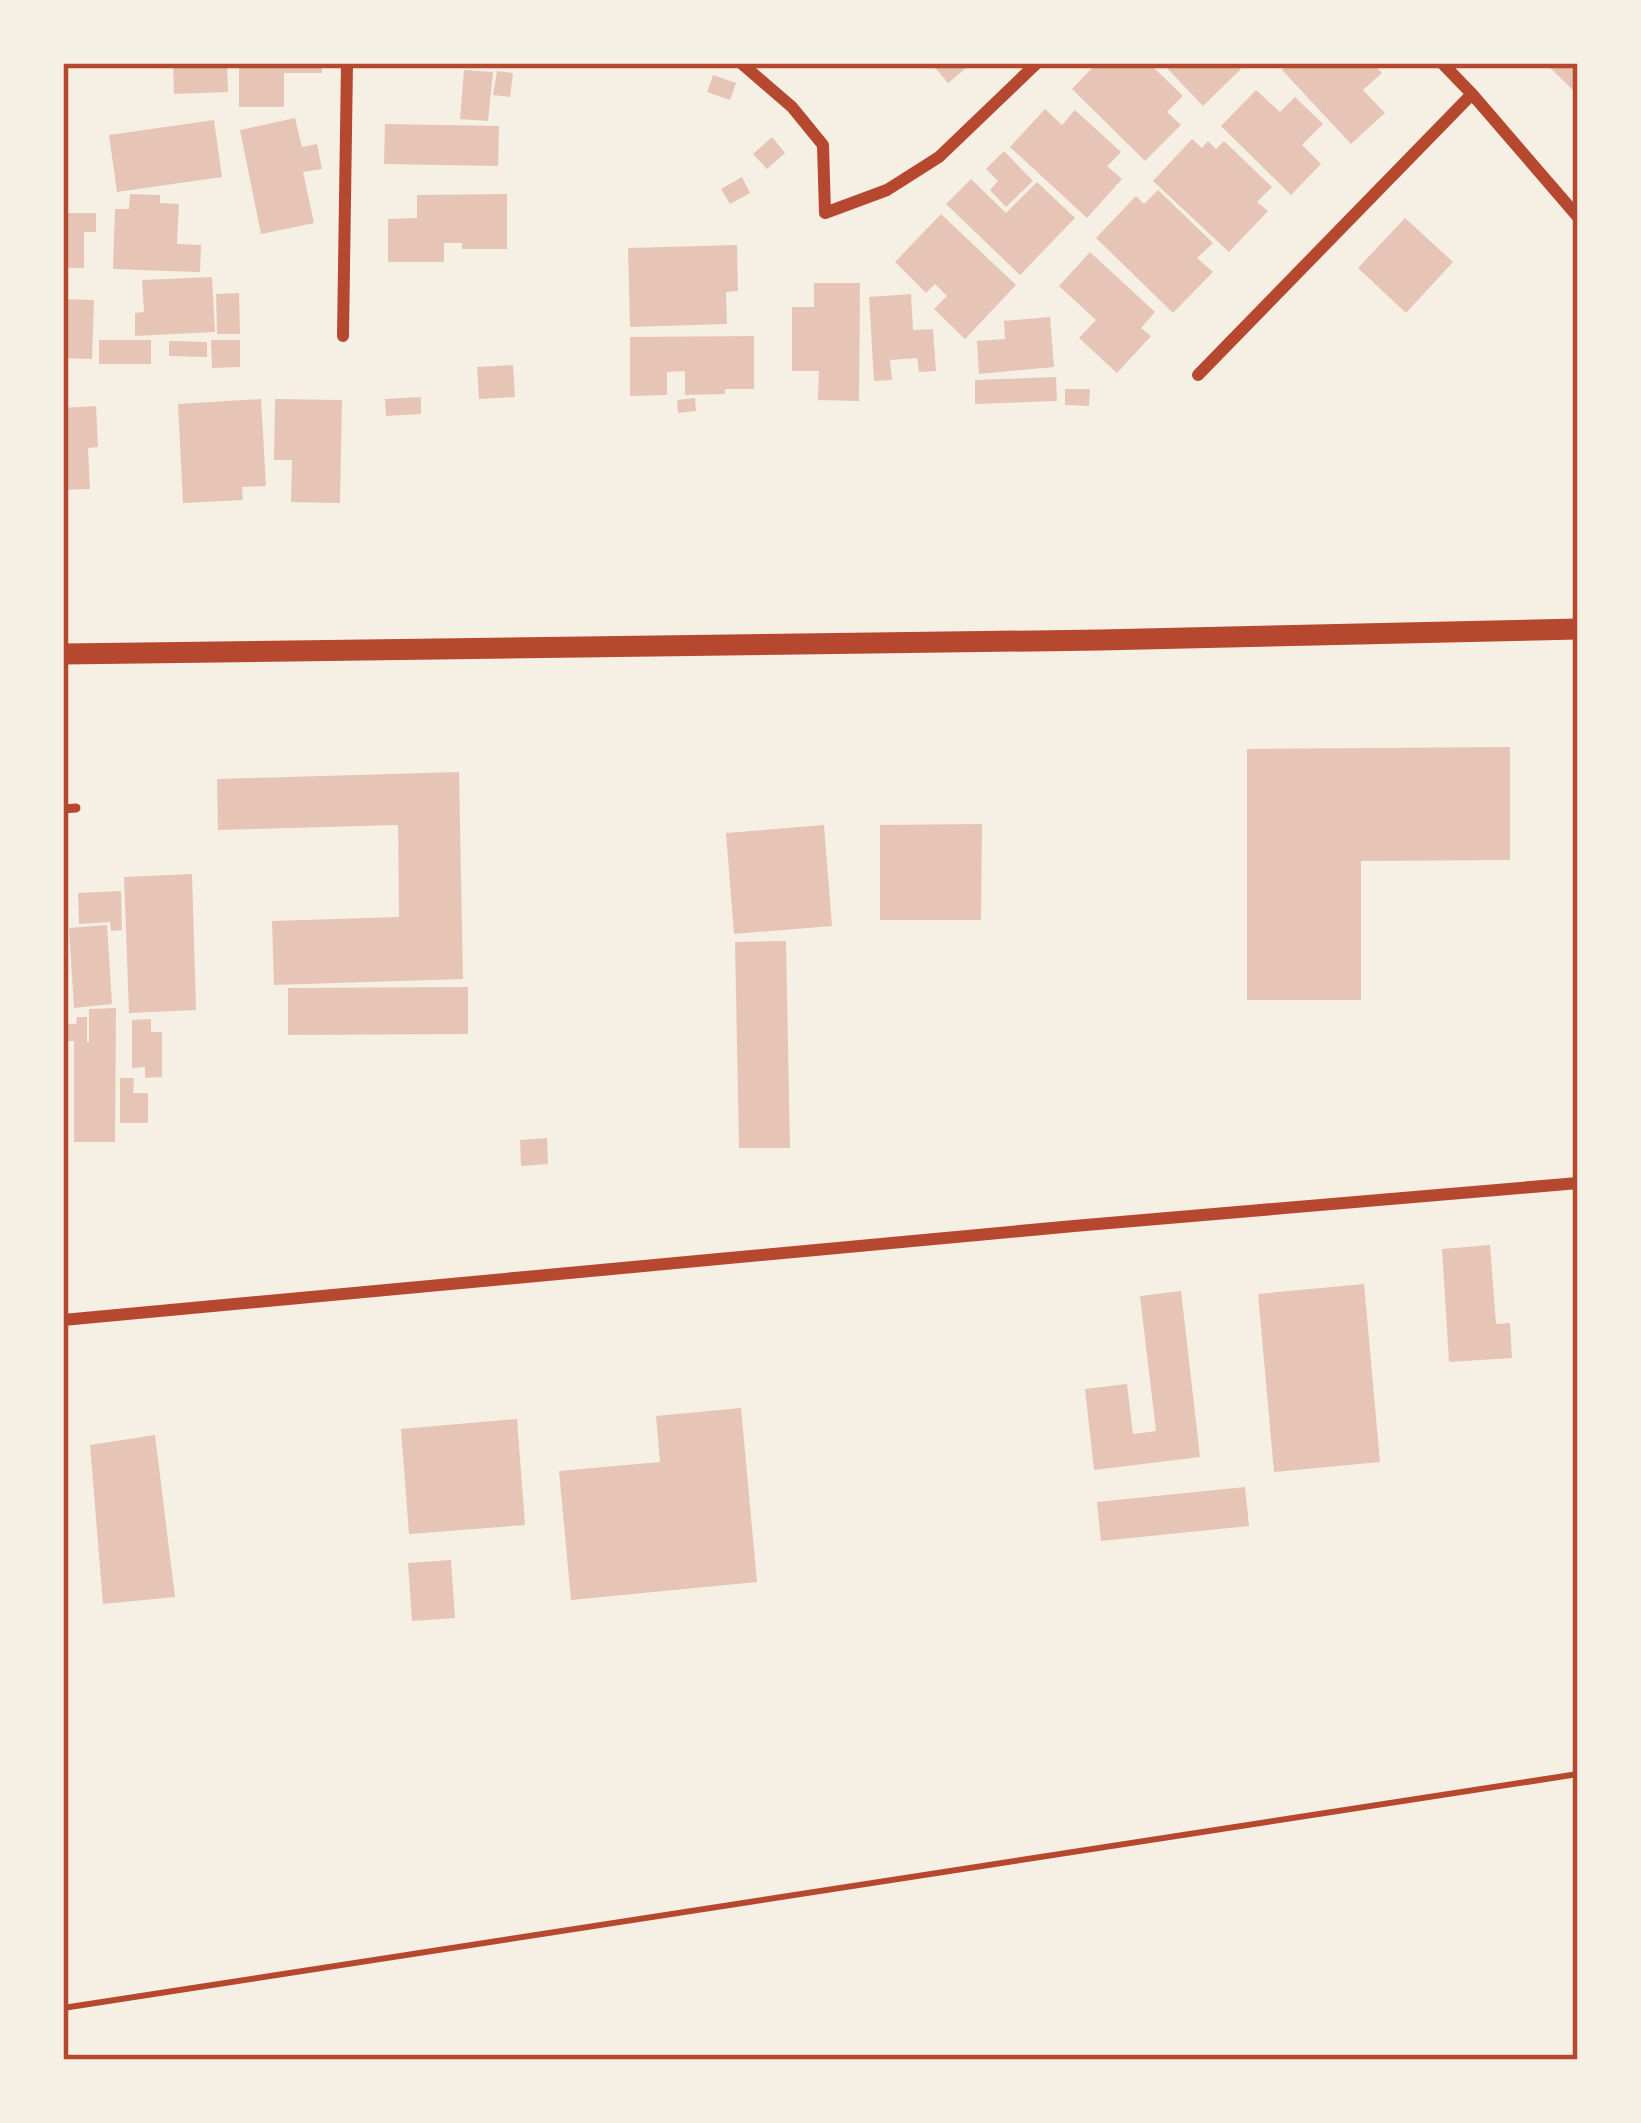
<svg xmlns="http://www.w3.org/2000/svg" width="1641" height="2123" font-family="'Work Sans',sans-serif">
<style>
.building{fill:#e6c5b7}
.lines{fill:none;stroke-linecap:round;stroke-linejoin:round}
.path{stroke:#b5482f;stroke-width:6}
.service{stroke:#b5482f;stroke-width:9}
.minor{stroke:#b5482f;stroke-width:12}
.tertiary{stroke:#b5482f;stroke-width:21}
.neatline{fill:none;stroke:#b5482f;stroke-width:4.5}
</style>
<rect width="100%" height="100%" fill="#f6efe4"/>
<path class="building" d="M 173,63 L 227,63 L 228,92 L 174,94 Z
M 239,63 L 322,63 L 322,73 L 284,73 L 284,107 L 239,107 Z
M 931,63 L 972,63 L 948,83 Z
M 1097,63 L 1120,63 L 1122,65 L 1125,63 L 1149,63 L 1183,96 L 1167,112 L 1181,125 L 1145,161 L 1072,89 Z
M 1162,63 L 1235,63 L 1241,69 L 1203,106 Z
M 1289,63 L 1372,63 L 1382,73 L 1363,90 L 1385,113 L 1351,144 L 1282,70 Z
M 1545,63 L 1578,63 L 1578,95 Z
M 464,70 L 493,72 L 488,121 L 460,119 Z
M 497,71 L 513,73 L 510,97 L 493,95 Z
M 713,75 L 736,83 L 730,100 L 707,92 Z
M 1256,90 L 1280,112 L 1295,97 L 1323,124 L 1302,145 L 1321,164 L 1291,195 L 1221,126 Z
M 1045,109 L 1062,125 L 1075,110 L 1121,152 L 1107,166 L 1122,179 L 1087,218 L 1010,147 Z
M 295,118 L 302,147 L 317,144 L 322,169 L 303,172 L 314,223 L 261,234 L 240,130 Z
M 214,120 L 222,177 L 117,192 L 109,135 Z
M 385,124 L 499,126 L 498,166 L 384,164 Z
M 772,137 L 785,153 L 767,169 L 753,154 Z
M 1192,139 L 1202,148 L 1208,141 L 1216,149 L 1224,141 L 1272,187 L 1257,202 L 1268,211 L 1229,252 L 1153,181 Z
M 1004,151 L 1033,181 L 1006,207 L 990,190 L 998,181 L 986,169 Z
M 742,177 L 750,193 L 730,204 L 721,189 Z
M 971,179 L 1006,213 L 1037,182 L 1075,218 L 1020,275 L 946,204 Z
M 1158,190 L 1213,243 L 1197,258 L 1213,272 L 1173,313 L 1096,238 L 1136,196 L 1144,204 Z
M 130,194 L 160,195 L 160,203 L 179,204 L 177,244 L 201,245 L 200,272 L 113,269 L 115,209 L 129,209 Z
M 507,194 L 507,249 L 462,249 L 462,243 L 444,243 L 444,262 L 388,262 L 388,219 L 417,218 L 417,195 Z
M 63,213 L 96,213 L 96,232 L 84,232 L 84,268 L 63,268 Z
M 941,214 L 1016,285 L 965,339 L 934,309 L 947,296 L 935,284 L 926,293 L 895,262 Z
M 1405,218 L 1453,262 L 1406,313 L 1358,268 Z
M 737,245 L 738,291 L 726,292 L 727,324 L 630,327 L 628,248 Z
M 1090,252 L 1155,312 L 1141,328 L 1151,336 L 1117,373 L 1079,338 L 1096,320 L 1059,286 Z
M 212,277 L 215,332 L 135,336 L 135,313 L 144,312 L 142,280 Z
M 814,283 L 860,283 L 859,401 L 818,400 L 819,371 L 792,371 L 792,307 L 814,307 Z
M 239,293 L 240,334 L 217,334 L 216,294 Z
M 911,294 L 913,330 L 933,329 L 936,371 L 919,372 L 917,358 L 890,360 L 892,380 L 874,381 L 869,297 Z
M 63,299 L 94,300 L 92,359 L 63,358 Z
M 1050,317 L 1054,367 L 979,374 L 977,341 L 1005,339 L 1004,321 Z
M 754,336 L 754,389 L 725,389 L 725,394 L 685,395 L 685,371 L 667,372 L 667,395 L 630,396 L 630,337 Z
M 99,340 L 151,340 L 151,364 L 99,364 Z
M 211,340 L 240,340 L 240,367 L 212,368 Z
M 169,341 L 207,342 L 207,357 L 169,356 Z
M 513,365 L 515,397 L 479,399 L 477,367 Z
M 1056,377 L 1057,401 L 975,404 L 975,380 Z
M 1065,389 L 1090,389 L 1089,406 L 1065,405 Z
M 421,397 L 421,414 L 386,416 L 385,399 Z
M 695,398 L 696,411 L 678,413 L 677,400 Z
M 261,399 L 266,486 L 242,487 L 243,500 L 183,503 L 178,404 Z
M 275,399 L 342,400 L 340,503 L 291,502 L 292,460 L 274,460 Z
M 96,406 L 98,447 L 88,448 L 90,489 L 63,490 L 63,408 Z
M 1510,747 L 1510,860 L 1361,861 L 1361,1000 L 1247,1000 L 1247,749 Z
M 459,772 L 463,979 L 274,985 L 272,921 L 399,917 L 398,825 L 218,830 L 217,779 Z
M 982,824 L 981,920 L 880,920 L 880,825 Z
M 824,825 L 832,926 L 734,934 L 726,833 Z
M 192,874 L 196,1010 L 129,1013 L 124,877 Z
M 121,891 L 122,930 L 111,931 L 110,922 L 79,924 L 78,893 Z
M 107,925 L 112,1004 L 74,1008 L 69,928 Z
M 786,941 L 790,1148 L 739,1148 L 735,942 Z
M 468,987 L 468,1034 L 288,1035 L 288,988 Z
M 116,1008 L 115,1142 L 74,1142 L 74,1041 L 67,1041 L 67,1024 L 76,1024 L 77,1017 L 87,1017 L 87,1042 L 89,1042 L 89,1009 Z
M 151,1019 L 151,1032 L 162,1032 L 162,1077 L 145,1078 L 145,1067 L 132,1068 L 132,1020 Z
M 120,1078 L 134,1078 L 133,1093 L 148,1093 L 148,1123 L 120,1123 Z
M 547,1138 L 548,1164 L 521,1166 L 520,1140 Z
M 1490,1245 L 1496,1324 L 1510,1323 L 1512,1358 L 1449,1362 L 1442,1249 Z
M 1364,1284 L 1380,1462 L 1274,1472 L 1258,1294 Z
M 1181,1291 L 1200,1457 L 1094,1470 L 1085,1389 L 1127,1384 L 1133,1434 L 1156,1431 L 1140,1296 Z
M 741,1408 L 757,1582 L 571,1600 L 559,1471 L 660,1462 L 656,1416 Z
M 517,1419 L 525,1525 L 409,1534 L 401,1429 Z
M 155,1435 L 175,1597 L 103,1604 L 90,1445 Z
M 1245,1487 L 1249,1526 L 1101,1541 L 1097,1502 Z
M 451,1560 L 455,1618 L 412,1621 L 408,1563 Z"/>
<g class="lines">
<path class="path" d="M 63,2008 L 1578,1774"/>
<path class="service" d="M 63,809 L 76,808"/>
<path class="minor" d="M 741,63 L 792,107 L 823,145 L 825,213 L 887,190 L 939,157 L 1037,63
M 1442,63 L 1472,94 L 1578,217
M 343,336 L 347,63
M 1198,375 L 1472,94
M 63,1320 L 1074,1226 L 1578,1183"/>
<path class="tertiary" d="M 63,654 L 1100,640 L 1578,629"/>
</g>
<rect width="1641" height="2123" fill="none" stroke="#f6efe4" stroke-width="132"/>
<rect x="66" y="66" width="1509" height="1991" class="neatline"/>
</svg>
